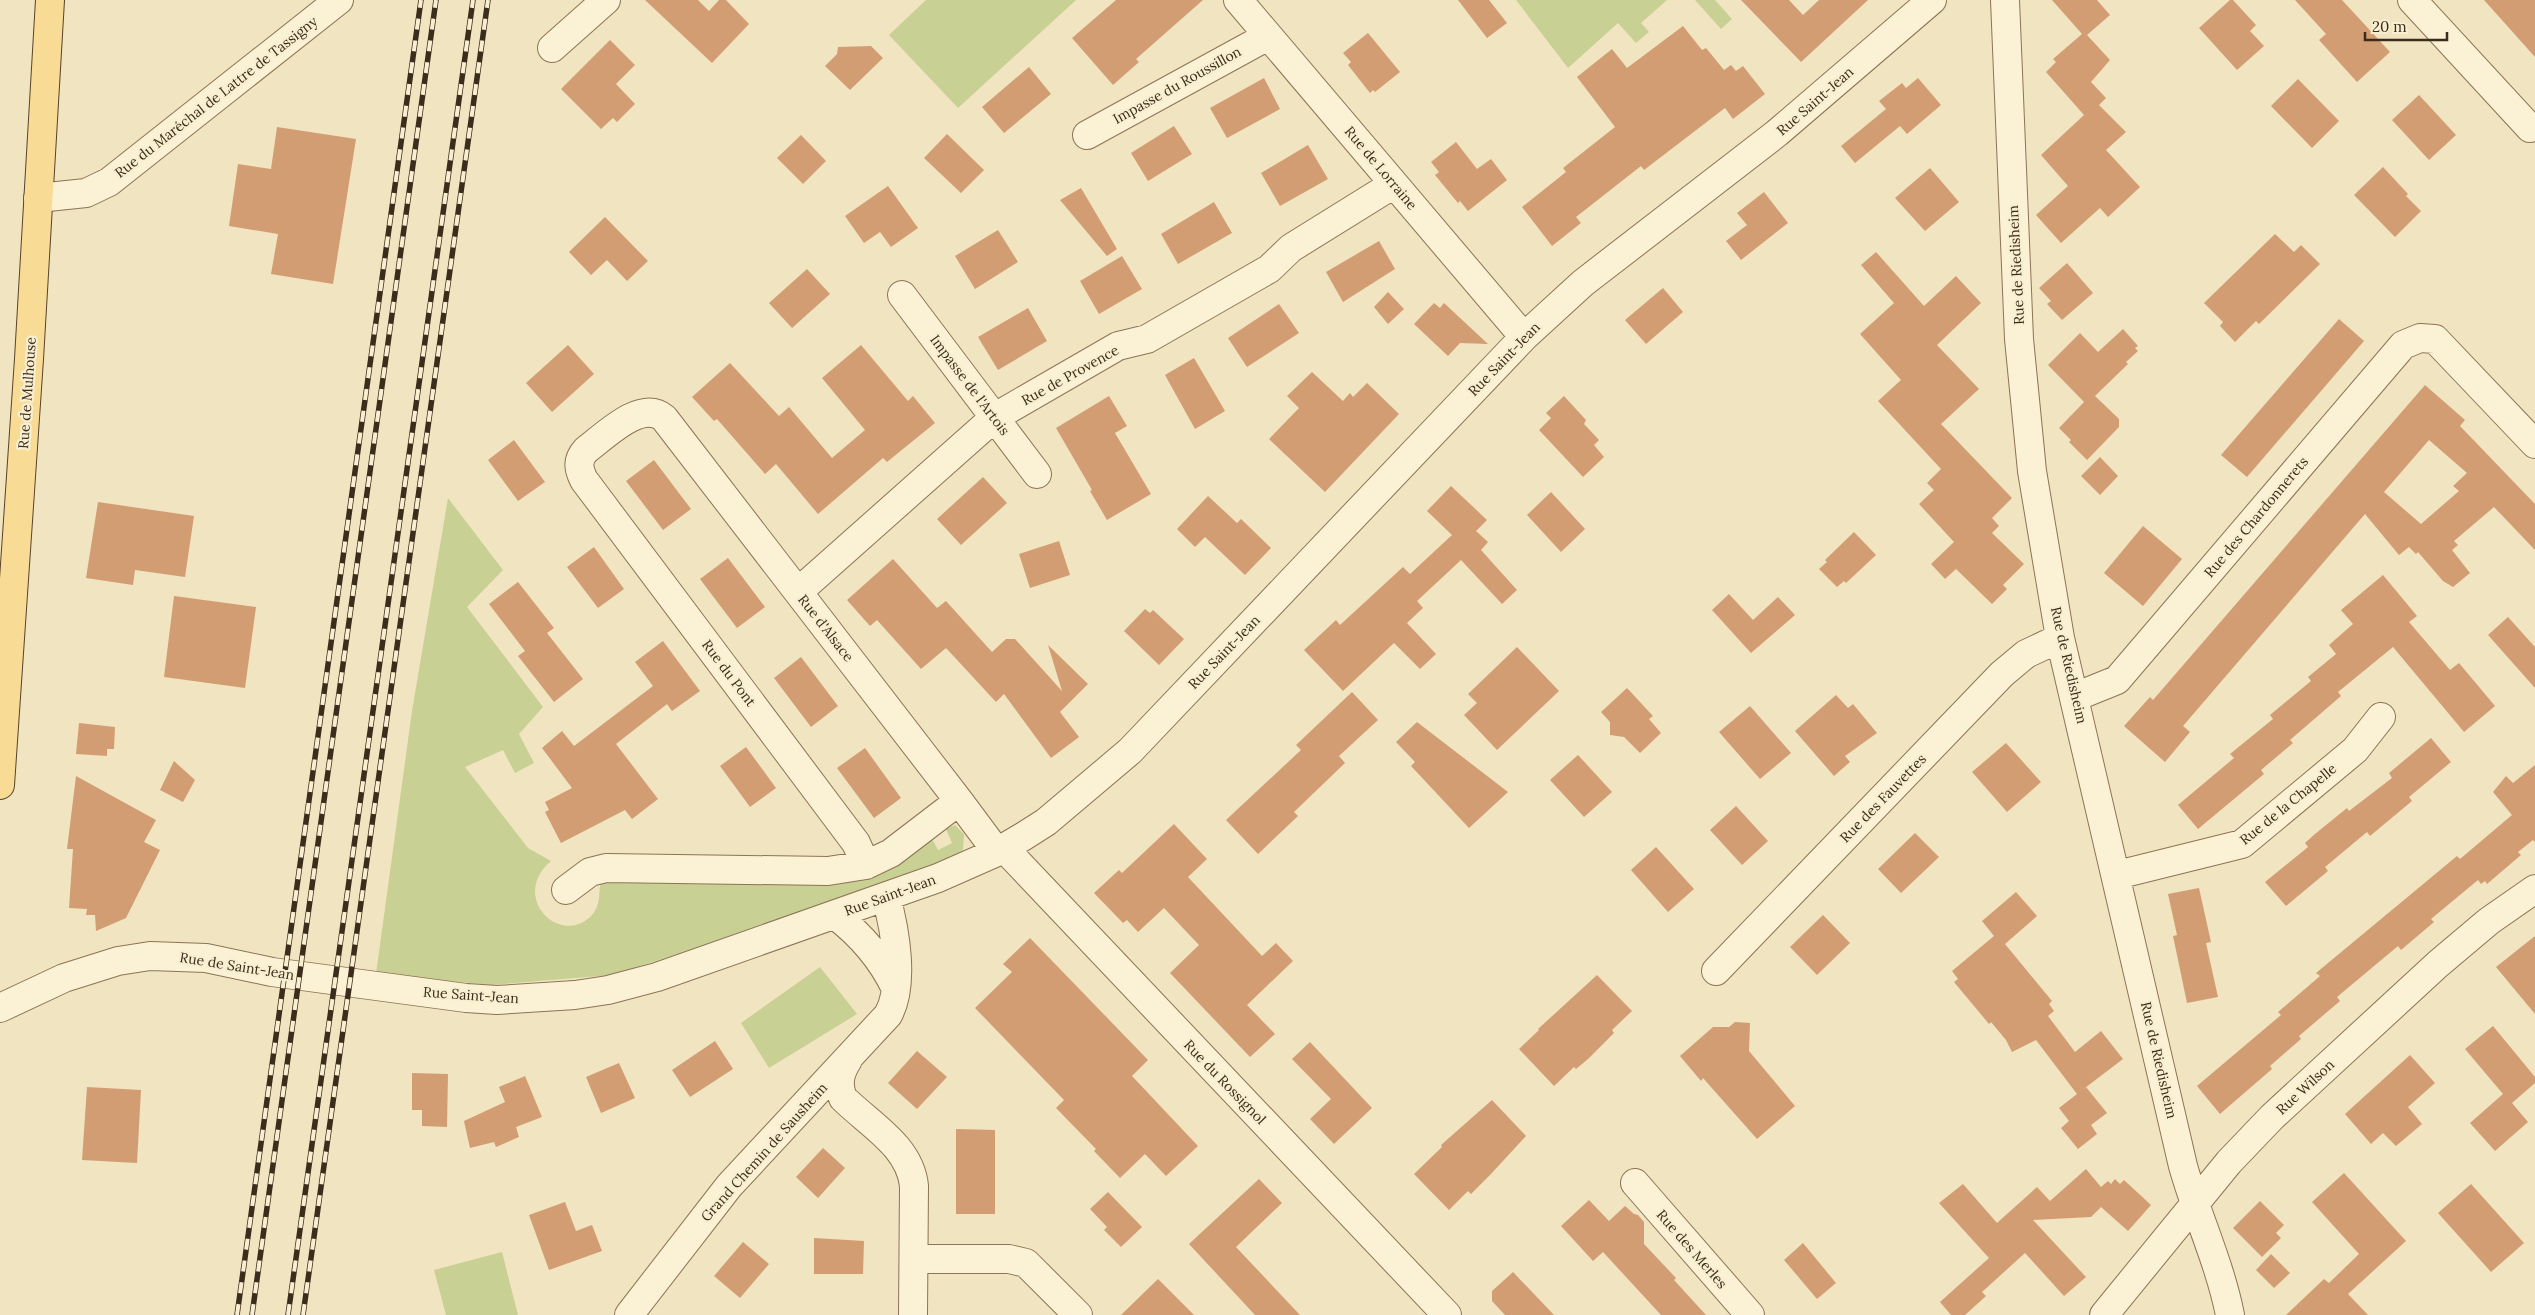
<svg xmlns="http://www.w3.org/2000/svg" width="2535" height="1315" font-family="Lora,serif">
<style>
.green{fill:#c8d093}
.building{fill:#d39d73;fill-rule:evenodd}
.lines{fill:none;stroke-linecap:round;stroke-linejoin:round}
.street-casing{stroke:#8c7456;stroke-width:30}
.primary-casing{stroke:#59422b;stroke-width:30}
.street{stroke:#fbf1d4;stroke-width:28}
.primary{stroke:#f8db94;stroke-width:28}
.rail-casing{stroke:#3b2c1c;stroke-width:5.5}
.rail{stroke:#f8eed0;stroke-width:4;stroke-dasharray:11;stroke-linecap:butt}
.labels{text-anchor:middle;stroke-width:4.5;stroke-linejoin:round;paint-order:stroke}
.street-label{font-size:14px;fill:#3b2c1c;stroke:#f8eed0}
</style>
<rect width="100%" height="100%" fill="#f1e4c0"/>
<path class="green" d="M 926,0 L 1076,0 L 958,108 L 889,35 Z
M 1516,0 L 1667,0 L 1641,23 L 1649,32 L 1636,43 L 1618,23 L 1568,68 Z
M 1695,0 L 1715,0 L 1732,19 L 1721,29 Z
M 448,498 L 503,570 L 467,607 L 543,707 L 519,734 L 534,763 L 515,773 L 503,750 L 465,767 L 528,848 L 551,861 C 508,898 562,948 592,915 C 604,901 596,887 603,879 L 826,882 L 931,837 L 938,850 L 952,843 L 946,829 L 955,825 L 964,834 L 963,850 L 945,862 L 768,925 L 612,975 L 491,985 L 376,974 L 412,711 Z
M 820,967 L 857,1014 L 769,1068 L 741,1023 Z
M 502,1252 L 518,1315 L 446,1315 L 434,1270 Z"/>
<path class="building" d="M 645,0 L 698,0 L 709,11 L 719,0 L 726,0 L 749,24 L 712,63 Z
M 1116,0 L 1203,0 L 1136,59 L 1139,62 L 1113,85 L 1072,38 Z
M 1458,0 L 1489,0 L 1507,23 L 1487,38 Z
M 1741,0 L 1789,0 L 1803,15 L 1819,0 L 1868,0 L 1801,62 Z
M 2052,0 L 2097,0 L 2110,15 L 2087,35 L 2110,60 L 2091,82 L 2106,98 L 2099,105 L 2126,132 L 2106,150 L 2140,187 L 2108,217 L 2100,208 L 2061,243 L 2036,215 L 2068,186 L 2041,155 L 2084,115 L 2046,72 L 2056,62 L 2053,59 L 2082,34 Z
M 2230,0 L 2233,0 L 2256,25 L 2250,31 L 2264,46 L 2237,70 L 2199,28 Z
M 2295,0 L 2342,0 L 2390,52 L 2357,82 L 2319,40 L 2326,34 Z
M 2484,0 L 2535,0 L 2535,57 Z
M 1683,26 L 1702,50 L 1706,48 L 1724,70 L 1731,65 L 1736,71 L 1743,66 L 1765,94 L 1733,119 L 1725,108 L 1644,170 L 1641,166 L 1576,217 L 1581,223 L 1552,246 L 1522,207 L 1566,172 L 1563,168 L 1615,127 L 1577,77 L 1612,49 L 1627,68 Z
M 1368,33 L 1400,72 L 1375,92 L 1373,90 L 1370,93 L 1348,65 L 1351,62 L 1343,53 Z
M 610,40 L 635,65 L 616,84 L 635,104 L 617,122 L 613,118 L 601,129 L 561,89 Z
M 871,46 L 883,58 L 850,90 L 825,66 L 837,54 L 838,47 Z
M 1029,67 L 1051,94 L 1004,133 L 982,107 Z
M 1264,78 L 1280,109 L 1227,138 L 1210,108 Z
M 1918,78 L 1941,105 L 1907,134 L 1900,126 L 1855,163 L 1841,146 L 1886,109 L 1879,101 L 1902,83 L 1906,88 Z
M 2298,79 L 2339,121 L 2312,148 L 2271,106 Z
M 2419,95 L 2456,135 L 2429,160 L 2392,120 Z
M 1174,126 L 1192,154 L 1148,181 L 1131,153 Z
M 277,127 L 356,139 L 333,284 L 271,274 L 278,234 L 229,226 L 238,164 L 271,169 Z
M 947,134 L 984,170 L 961,193 L 924,158 Z
M 801,135 L 826,161 L 803,184 L 777,158 Z
M 1456,142 L 1477,169 L 1491,159 L 1507,180 L 1468,211 L 1460,201 L 1458,203 L 1435,175 L 1439,172 L 1431,162 Z
M 1308,145 L 1328,179 L 1280,206 L 1261,173 Z
M 2383,167 L 2408,194 L 2406,196 L 2421,211 L 2395,237 L 2354,195 Z
M 1930,168 L 1959,202 L 1925,231 L 1895,198 Z
M 888,186 L 918,228 L 891,247 L 880,232 L 864,243 L 845,216 Z
M 1081,188 L 1117,249 L 1107,256 L 1060,200 Z
M 1764,192 L 1788,223 L 1741,260 L 1726,241 L 1747,225 L 1737,213 Z
M 1214,202 L 1232,233 L 1178,264 L 1161,234 Z
M 605,217 L 648,261 L 627,281 L 607,260 L 591,275 L 569,252 Z
M 998,230 L 1018,262 L 975,289 L 955,256 Z
M 2275,234 L 2294,252 L 2301,245 L 2320,264 L 2259,324 L 2256,321 L 2235,342 L 2220,326 L 2223,322 L 2204,303 Z
M 1379,241 L 1395,269 L 1343,302 L 1326,272 Z
M 1876,252 L 1924,306 L 1956,276 L 1981,303 L 1937,345 L 1979,389 L 1941,424 L 2012,498 L 1992,518 L 1999,526 L 1992,533 L 2024,564 L 2003,585 L 2007,589 L 1992,604 L 1956,569 L 1945,579 L 1931,564 L 1954,542 L 1919,504 L 1934,490 L 1927,483 L 1941,469 L 1878,401 L 1901,380 L 1860,334 L 1894,303 L 1861,265 Z
M 1122,256 L 1142,289 L 1099,314 L 1080,281 Z
M 2067,263 L 2093,293 L 2062,320 L 2047,304 L 2051,301 L 2039,288 Z
M 807,269 L 830,294 L 792,328 L 769,303 Z
M 1663,288 L 1683,312 L 1646,344 L 1625,320 Z
M 1388,292 L 1404,309 L 1388,324 L 1374,307 Z
M 1434,303 L 1440,308 L 1444,303 L 1488,344 L 1460,343 L 1448,356 L 1414,324 Z
M 1279,304 L 1299,333 L 1247,367 L 1228,338 Z
M 1028,308 L 1047,341 L 998,370 L 978,337 Z
M 2339,319 L 2364,341 L 2247,477 L 2221,455 Z
M 2123,329 L 2138,346 L 2135,348 L 2138,351 L 2126,362 L 2128,364 L 2095,396 L 2119,419 L 2119,427 L 2087,460 L 2069,442 L 2071,440 L 2059,428 L 2084,402 L 2048,365 L 2080,333 L 2098,352 Z
M 568,345 L 594,374 L 552,412 L 526,383 Z
M 861,345 L 908,401 L 913,396 L 935,423 L 887,462 L 883,458 L 818,514 L 776,464 L 765,474 L 717,419 L 714,421 L 692,397 L 730,363 L 779,416 L 789,407 L 832,458 L 865,430 L 822,378 Z
M 1194,358 L 1225,411 L 1195,429 L 1165,375 Z
M 1312,372 L 1343,401 L 1350,393 L 1353,397 L 1367,383 L 1399,414 L 1325,492 L 1269,439 L 1299,408 L 1287,396 Z
M 2425,385 L 2465,420 L 2460,426 L 2535,504 L 2535,550 L 2494,507 L 2454,541 L 2458,545 L 2452,550 L 2470,573 L 2453,587 L 2443,581 L 2418,552 L 2416,554 L 2409,547 L 2399,555 L 2365,514 L 2183,726 L 2190,732 L 2165,762 L 2124,726 L 2150,697 L 2153,700 ZM 2429,440 L 2467,473 L 2453,486 L 2459,491 L 2421,524 L 2384,492 Z
M 1109,396 L 1127,426 L 1115,433 L 1151,494 L 1107,520 L 1090,491 L 1092,490 L 1056,428 Z
M 1564,396 L 1586,420 L 1584,424 L 1599,440 L 1594,445 L 1604,457 L 1583,477 L 1539,430 L 1551,418 L 1546,413 Z
M 514,440 L 545,482 L 518,501 L 488,460 Z
M 2100,457 L 2118,476 L 2100,495 L 2081,476 Z
M 654,460 L 691,509 L 663,530 L 626,481 Z
M 983,477 L 1007,503 L 961,545 L 937,519 Z
M 1451,486 L 1487,520 L 1476,531 L 1488,542 L 1481,550 L 1517,590 L 1502,604 L 1461,560 L 1417,601 L 1423,608 L 1407,623 L 1436,654 L 1420,669 L 1394,643 L 1343,691 L 1304,650 L 1336,620 L 1340,625 L 1403,567 L 1410,574 L 1452,535 L 1427,511 Z
M 1551,492 L 1585,529 L 1561,552 L 1527,515 Z
M 1208,496 L 1237,523 L 1241,519 L 1271,548 L 1245,575 L 1205,537 L 1195,547 L 1177,529 Z
M 98,502 L 194,516 L 185,577 L 135,570 L 133,585 L 86,578 Z
M 2143,526 L 2182,559 L 2143,606 L 2104,573 Z
M 1854,532 L 1876,555 L 1846,583 L 1844,581 L 1837,587 L 1819,569 L 1827,562 L 1825,560 Z
M 1059,541 L 1070,575 L 1030,588 L 1019,554 Z
M 594,547 L 624,589 L 598,608 L 567,567 Z
M 728,558 L 765,607 L 737,628 L 700,579 Z
M 893,559 L 937,608 L 946,601 L 992,652 L 1006,639 L 1015,639 L 1062,691 L 1048,645 L 1088,684 L 1060,712 L 1079,737 L 1051,758 L 1004,694 L 996,702 L 946,648 L 921,669 L 877,620 L 870,626 L 847,600 Z
M 2383,575 L 2417,616 L 2409,622 L 2450,670 L 2459,663 L 2495,706 L 2464,732 L 2393,647 L 2338,692 L 2341,696 L 2290,740 L 2293,743 L 2261,770 L 2264,774 L 2198,829 L 2178,805 L 2234,758 L 2230,754 L 2273,719 L 2270,715 L 2311,681 L 2308,677 L 2336,654 L 2329,645 L 2353,624 L 2341,610 Z
M 518,582 L 554,628 L 547,633 L 583,679 L 554,702 L 518,656 L 525,651 L 489,604 Z
M 1729,594 L 1753,620 L 1778,597 L 1795,615 L 1751,653 L 1712,610 Z
M 174,596 L 256,607 L 245,688 L 164,677 Z
M 1145,609 L 1150,613 L 1153,610 L 1184,639 L 1159,665 L 1124,631 Z
M 2508,617 L 2535,647 L 2535,688 L 2488,635 Z
M 663,641 L 700,691 L 672,711 L 667,704 L 616,744 L 658,799 L 632,819 L 625,810 L 561,843 L 545,812 L 549,810 L 545,802 L 572,788 L 542,748 L 562,731 L 574,746 L 653,686 L 635,662 Z
M 1517,647 L 1559,691 L 1497,750 L 1464,715 L 1477,703 L 1468,694 Z
M 801,657 L 838,706 L 811,727 L 774,678 Z
M 1627,688 L 1653,716 L 1649,719 L 1661,733 L 1640,753 L 1624,737 L 1610,735 L 1610,722 L 1601,712 Z
M 1352,692 L 1378,720 L 1339,756 L 1345,763 L 1294,812 L 1298,816 L 1258,854 L 1226,820 L 1301,750 L 1296,745 Z
M 1836,695 L 1848,708 L 1853,704 L 1877,733 L 1845,756 L 1850,762 L 1834,776 L 1795,731 Z
M 1750,706 L 1791,753 L 1760,779 L 1719,732 Z
M 1417,722 L 1508,792 L 1469,828 L 1411,766 L 1415,762 L 1396,742 Z
M 79,723 L 115,727 L 114,749 L 107,749 L 107,756 L 76,754 Z
M 2431,738 L 2451,762 L 2409,797 L 2412,801 L 2370,836 L 2367,832 L 2325,867 L 2328,871 L 2286,906 L 2265,882 L 2308,847 L 2305,843 L 2315,834 L 2347,808 L 2349,811 L 2392,778 L 2389,773 Z
M 2006,743 L 2041,782 L 2007,812 L 1972,772 Z
M 746,747 L 776,788 L 750,807 L 720,766 Z
M 865,748 L 901,798 L 874,818 L 837,768 Z
M 1578,755 L 1612,792 L 1584,817 L 1550,780 Z
M 174,761 L 195,780 L 183,802 L 160,790 Z
M 2535,765 L 2535,842 L 2533,840 L 2518,852 L 2521,855 L 2487,884 L 2485,881 L 2481,884 L 2478,880 L 2431,919 L 2434,922 L 2401,950 L 2398,946 L 2337,997 L 2340,1001 L 2299,1036 L 2301,1039 L 2270,1066 L 2272,1069 L 2220,1114 L 2197,1086 L 2281,1015 L 2278,1012 L 2320,976 L 2316,973 L 2457,856 L 2460,859 L 2512,815 L 2493,792 L 2506,776 L 2513,783 Z
M 76,776 L 156,820 L 144,842 L 160,850 L 126,918 L 96,931 L 95,915 L 86,915 L 87,909 L 69,908 L 73,849 L 67,849 Z
M 1736,806 L 1768,841 L 1742,865 L 1710,830 Z
M 1174,824 L 1207,859 L 1188,877 L 1262,956 L 1276,943 L 1293,961 L 1247,1005 L 1275,1034 L 1250,1057 L 1170,973 L 1199,945 L 1164,908 L 1138,932 L 1127,920 L 1123,923 L 1094,893 L 1119,870 L 1122,873 Z
M 1915,833 L 1939,857 L 1901,893 L 1878,869 Z
M 1656,847 L 1694,889 L 1668,912 L 1631,870 Z
M 2199,888 L 2211,942 L 2206,943 L 2218,997 L 2187,1003 L 2173,936 L 2177,935 L 2168,894 Z
M 2016,892 L 2037,916 L 2005,944 L 2052,1001 L 2049,1004 L 2054,1011 L 2048,1016 L 2075,1052 L 2101,1031 L 2123,1059 L 2077,1094 L 2036,1040 L 2012,1052 L 2006,1040 L 1991,1022 L 1989,1024 L 1954,982 L 1958,979 L 1952,971 L 1994,936 L 1982,921 Z
M 1823,915 L 1850,943 L 1817,975 L 1790,947 Z
M 2535,936 L 2535,1014 L 2496,967 Z
M 1030,938 L 1148,1060 L 1132,1076 L 1198,1146 L 1166,1176 L 1145,1154 L 1120,1178 L 1094,1151 L 1096,1149 L 1056,1108 L 1064,1100 L 975,1008 L 1012,972 L 1003,964 Z
M 1597,975 L 1632,1011 L 1612,1030 L 1614,1033 L 1588,1059 L 1576,1069 L 1574,1067 L 1554,1086 L 1519,1049 L 1539,1030 L 1538,1029 Z
M 1735,1022 L 1750,1023 L 1749,1051 L 1795,1106 L 1757,1139 L 1703,1078 L 1701,1081 L 1680,1056 L 1713,1027 L 1729,1027 Z
M 2493,1026 L 2535,1077 L 2535,1083 L 2512,1103 L 2528,1122 L 2495,1151 L 2470,1123 L 2503,1094 L 2465,1049 Z
M 715,1041 L 733,1069 L 690,1097 L 672,1070 Z
M 1310,1042 L 1372,1108 L 1334,1144 L 1310,1119 L 1331,1099 L 1292,1059 Z
M 917,1051 L 947,1077 L 917,1109 L 888,1083 Z
M 2410,1055 L 2435,1083 L 2408,1107 L 2422,1124 L 2396,1146 L 2383,1133 L 2371,1144 L 2345,1114 Z
M 619,1063 L 635,1098 L 601,1113 L 586,1077 Z
M 412,1073 L 448,1074 L 447,1127 L 422,1126 L 422,1110 L 412,1110 Z
M 525,1076 L 542,1117 L 516,1127 L 519,1137 L 496,1147 L 494,1142 L 470,1148 L 464,1121 L 505,1102 L 499,1087 Z
M 87,1087 L 141,1090 L 137,1163 L 82,1160 Z
M 2086,1087 L 2107,1113 L 2091,1125 L 2097,1134 L 2078,1149 L 2061,1128 L 2069,1121 L 2059,1108 Z
M 1492,1100 L 1526,1136 L 1490,1175 L 1471,1194 L 1468,1191 L 1449,1210 L 1414,1174 L 1442,1147 L 1441,1145 Z
M 956,1129 L 995,1130 L 995,1214 L 956,1214 Z
M 823,1148 L 845,1168 L 818,1198 L 796,1177 Z
M 2086,1169 L 2101,1187 L 2108,1181 L 2111,1184 L 2115,1179 L 2120,1184 L 2124,1180 L 2151,1205 L 2128,1231 L 2101,1207 L 2091,1217 L 2033,1220 L 2086,1277 L 2064,1296 L 2025,1253 L 1982,1292 L 1986,1296 L 1965,1315 L 1951,1315 L 1940,1302 L 1989,1258 L 1939,1203 L 1963,1184 L 1997,1223 L 2037,1187 L 2050,1201 Z
M 2344,1173 L 2406,1241 L 2348,1294 L 2368,1315 L 2286,1315 L 2324,1279 L 2329,1283 L 2359,1254 L 2312,1202 Z
M 1259,1179 L 1282,1203 L 1236,1247 L 1300,1315 L 1255,1315 L 1189,1244 Z
M 2471,1184 L 2524,1243 L 2491,1272 L 2438,1213 Z
M 1108,1192 L 1142,1227 L 1121,1247 L 1104,1230 L 1107,1227 L 1090,1209 Z
M 1589,1200 L 1609,1221 L 1625,1206 L 1634,1214 L 1638,1215 L 1644,1222 L 1644,1244 L 1676,1278 L 1674,1280 L 1706,1315 L 1661,1315 L 1603,1252 L 1593,1261 L 1561,1226 Z
M 2260,1201 L 2284,1225 L 2276,1233 L 2281,1238 L 2262,1257 L 2233,1228 Z
M 565,1202 L 576,1231 L 592,1225 L 602,1251 L 549,1270 L 529,1215 Z
M 814,1238 L 864,1241 L 863,1274 L 814,1274 Z
M 743,1242 L 769,1264 L 740,1298 L 714,1276 Z
M 1803,1243 L 1836,1283 L 1817,1299 L 1784,1260 Z
M 2271,1254 L 2290,1273 L 2274,1288 L 2256,1270 Z
M 1513,1272 L 1554,1315 L 1505,1315 L 1492,1301 L 1492,1291 Z
M 1158,1279 L 1194,1315 L 1121,1315 Z"/>
<g class="lines">
<g class="street-casing">
<path id="street" d="M 1238,0 L 1524,337
M 2005,0 L 2019,339 L 2032,471 L 2060,638 L 2183,1166 C 2197,1216 2220,1264 2230,1315
M 2412,0 L 2530,128
M 552,48 L 606,0
M 1087,135 L 1268,36
M 38,198 L 86,193 L 109,182 L 339,0
M 902,295 L 1037,474
M 798,592 L 995,417 L 1118,346 L 1147,339 L 1269,269 L 1291,248 L 1394,184
M 2075,697 L 2117,680 L 2403,345 L 2420,338 L 2435,339 L 2535,444
M 959,801 L 891,853 L 866,865 L 856,843 L 584,480 C 578,468 577,460 586,450 C 605,436 641,399 664,418 L 959,801 L 997,852
M 1004,848 L 1447,1315
M 2117,875 L 2242,844 L 2355,750 L 2381,717
M 566,890 L 590,872 L 606,868 L 828,871 L 866,865
M 835,915 C 861,935 881,958 895,987
M 1716,971 L 2002,674 L 2026,654 L 2060,638
M 0,1008 L 64,978 L 118,961 L 150,956 L 206,958 L 272,972 L 466,998 L 497,1000 L 575,995 L 608,990 L 657,977 L 938,878 L 997,852 L 1024,836 L 1046,822 L 1130,751 L 1524,337 L 1583,283 L 1777,133 L 1932,0
M 848,1060 C 840,1072 837,1084 843,1098 C 870,1125 910,1146 914,1186 L 913,1315
M 1635,1183 L 1750,1315
M 914,1259 L 1009,1259 L 1026,1263 L 1078,1315
M 629,1315 L 729,1186 L 888,1015 C 905,985 895,929 886,897
M 2104,1315 L 2229,1162 L 2272,1117 L 2438,964 L 2489,921 L 2535,889"/>
</g>
<g class="primary-casing">
<path id="primary" d="M 0,785 L 29,359 L 50,0"/>
</g>
<use href="#street" class="street"/>
<use href="#primary" class="primary"/>
<g class="rail-casing">
<path id="rail" d="M 237,1315 L 421,0
M 252,1315 L 436,0
M 288,1315 L 473,0
M 303,1315 L 488,0"/>
</g>
<use href="#rail" class="rail"/>
</g>
<g class="labels">
<g class="street-label">
<text transform="translate(1177 85) rotate(-29)" y="5">Impasse du Roussillon</text>
<text transform="translate(216 97) rotate(-38)" y="5">Rue du Maréchal de Lattre de Tassigny</text>
<text transform="translate(1815 101) rotate(-41)" y="5">Rue Saint-Jean</text>
<text transform="translate(1381 168) rotate(50)" y="5">Rue de Lorraine</text>
<text transform="translate(2016 265) rotate(-93)" y="5">Rue de Riedisheim</text>
<text transform="translate(1504 359) rotate(-46)" y="5">Rue Saint-Jean</text>
<text transform="translate(1070 375) rotate(-29)" y="5">Rue de Provence</text>
<text transform="translate(970 385) rotate(53)" y="5">Impasse de l'Artois</text>
<text transform="translate(27 393) rotate(-86)" y="5">Rue de Mulhouse</text>
<text transform="translate(2256 517) rotate(-50)" y="5">Rue des Chardonnerets</text>
<text transform="translate(826 628) rotate(52)" y="5">Rue d'Alsace</text>
<text transform="translate(1224 652) rotate(-46)" y="5">Rue Saint-Jean</text>
<text transform="translate(2069 665) rotate(77)" y="5">Rue de Riedisheim</text>
<text transform="translate(729 673) rotate(53)" y="5">Rue du Pont</text>
<text transform="translate(1883 798) rotate(-46)" y="5">Rue des Fauvettes</text>
<text transform="translate(2288 804) rotate(-39)" y="5">Rue de la Chapelle</text>
<text transform="translate(890 895) rotate(-20)" y="5">Rue Saint-Jean</text>
<text transform="translate(237 966) rotate(9)" y="5">Rue de Saint-Jean</text>
<text transform="translate(471 995) rotate(4)" y="5">Rue Saint-Jean</text>
<text transform="translate(2159 1060) rotate(77)" y="5">Rue de Riedisheim</text>
<text transform="translate(1225 1082) rotate(46)" y="5">Rue du Rossignol</text>
<text transform="translate(2305 1087) rotate(-43)" y="5">Rue Wilson</text>
<text transform="translate(764 1152) rotate(-48)" y="5">Grand Chemin de Sausheim</text>
<text transform="translate(1692 1249) rotate(49)" y="5">Rue des Merles</text>
</g>
</g>
<path d="M2365 32v8h82v-8" fill="none" stroke="#3b2c1c" stroke-width="2.5"/>
<text x="2372" y="32" font-size="15" fill="#3b2c1c" stroke="#f8eed0" stroke-width="4" paint-order="stroke">20 m</text>
</svg>
